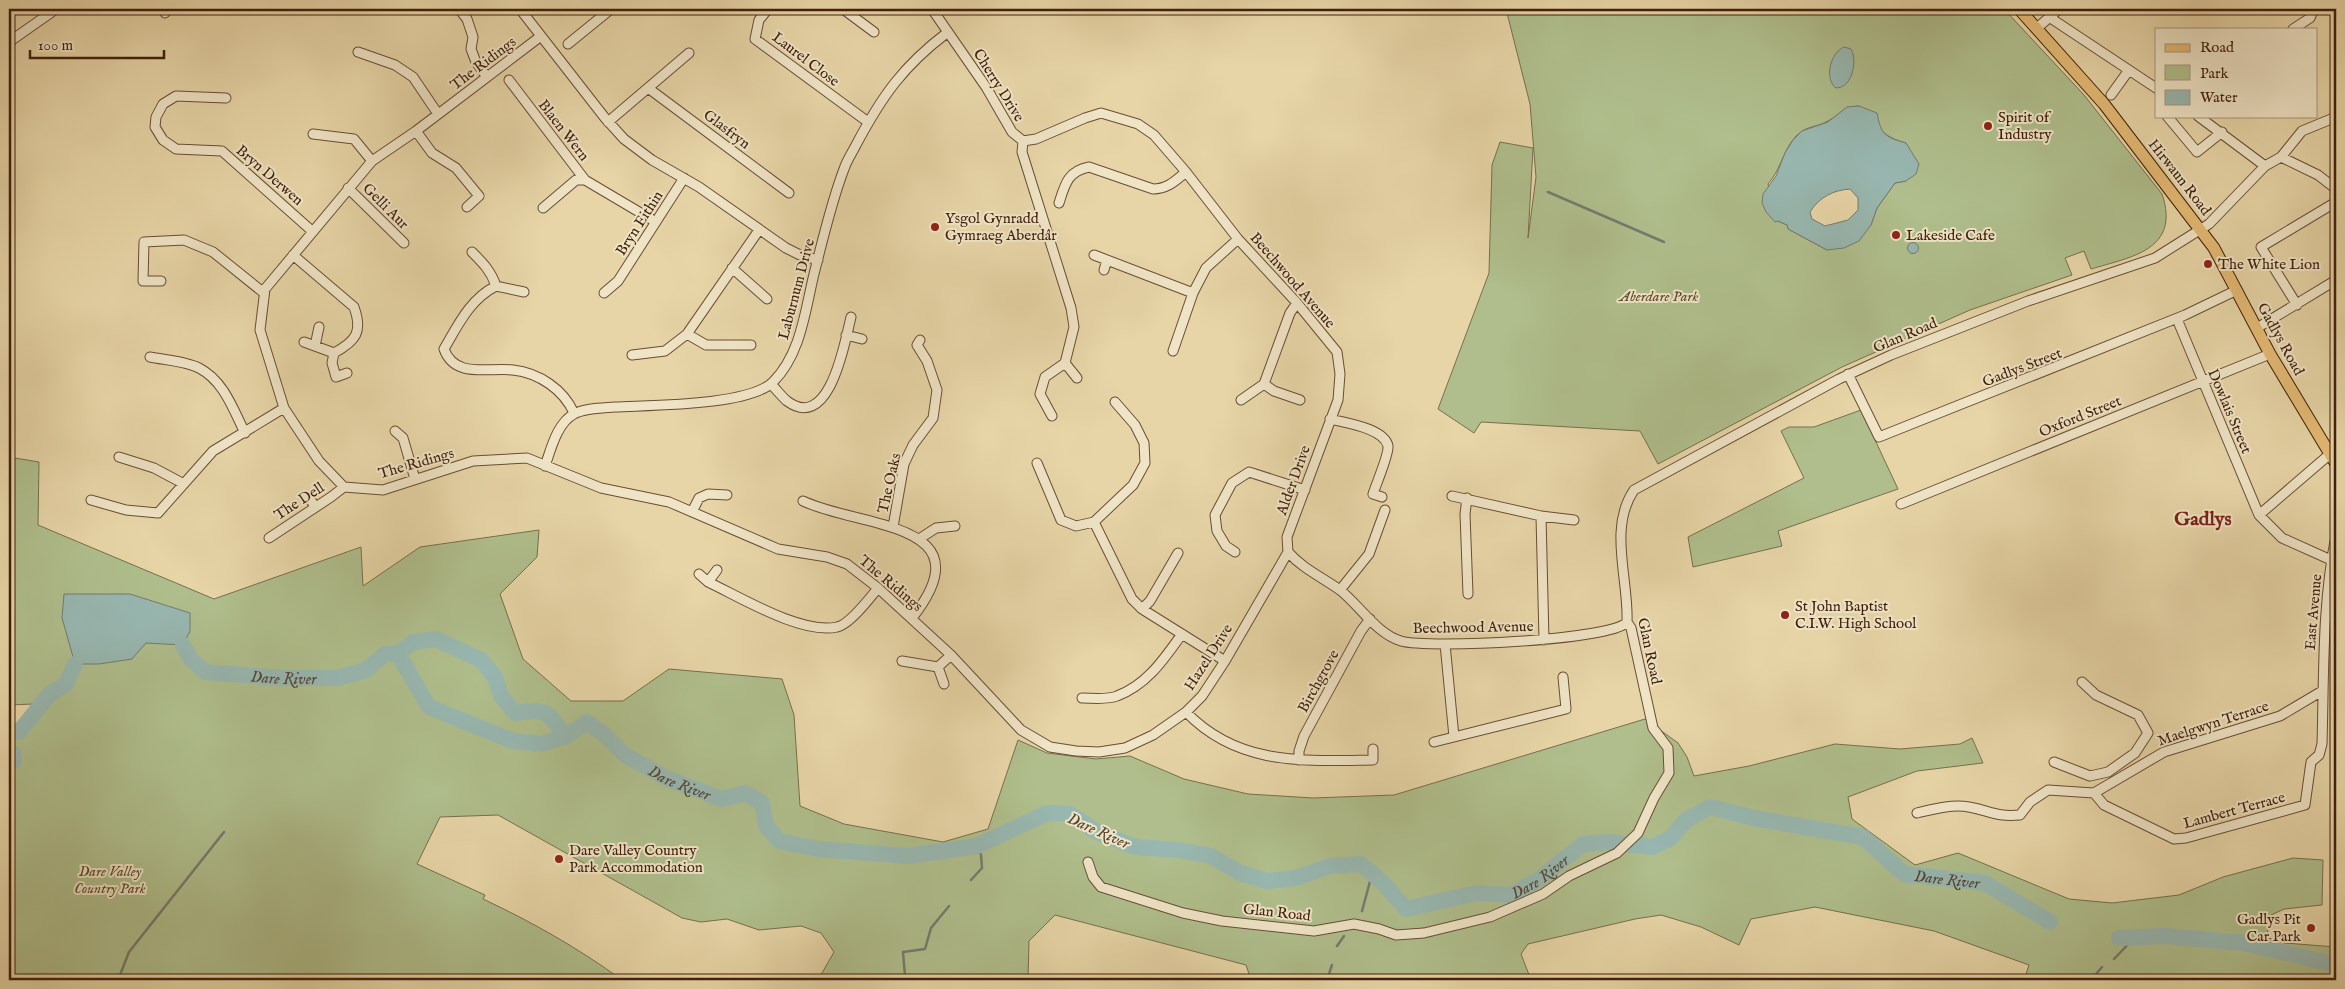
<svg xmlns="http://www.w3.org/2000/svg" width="2345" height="989" font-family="'IM FELL English',serif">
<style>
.green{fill:#afbe8c;stroke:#786f4c;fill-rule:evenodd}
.water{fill:#98b7b0;stroke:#757b6e;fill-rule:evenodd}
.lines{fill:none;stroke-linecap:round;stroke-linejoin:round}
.stream{stroke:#757b6e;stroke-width:2.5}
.river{stroke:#98b7b0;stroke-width:16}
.minor-casing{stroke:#6a4d33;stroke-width:11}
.major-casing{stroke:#40200c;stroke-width:13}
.minor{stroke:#efe4c6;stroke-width:9}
.major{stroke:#e4ba74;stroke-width:11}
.poi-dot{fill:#8f2418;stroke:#efe4c6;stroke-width:2}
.labels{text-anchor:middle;stroke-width:4;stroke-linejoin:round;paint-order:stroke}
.street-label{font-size:15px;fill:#40200c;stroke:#efe4c6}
.poi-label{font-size:15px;fill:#40200c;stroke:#efe4c6;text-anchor:start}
.park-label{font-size:15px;font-style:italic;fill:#5c482c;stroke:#efe4c6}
.water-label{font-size:16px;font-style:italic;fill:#564635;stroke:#efe4c6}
.district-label{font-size:20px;font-weight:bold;fill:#7a1f14;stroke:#efe4c6}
</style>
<rect width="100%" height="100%" fill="#e7d5a7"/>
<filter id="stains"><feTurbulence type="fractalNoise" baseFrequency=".004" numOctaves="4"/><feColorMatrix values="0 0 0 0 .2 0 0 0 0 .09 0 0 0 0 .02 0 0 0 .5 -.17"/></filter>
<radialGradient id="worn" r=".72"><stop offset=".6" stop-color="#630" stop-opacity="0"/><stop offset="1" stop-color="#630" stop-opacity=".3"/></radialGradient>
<path class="green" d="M 1506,9 L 2004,9 L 2084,95 L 2162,194 C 2181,250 2131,257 2091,269 L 2084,251 L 2065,258 L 2072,275 L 1970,310 L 1842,367 L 1658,464 L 1640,431 L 1481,422 L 1474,433 L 1438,409 L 1489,273 L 1492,165 L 1500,142 L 1533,148 L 1528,238 L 1536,177 L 1530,104 ZM 1859,106 C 1874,124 1882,137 1906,143 L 1906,181 L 1895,183 L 1877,208 L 1871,225 L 1827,250 L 1788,229 L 1787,225 L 1778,221 L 1768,184 C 1782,169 1784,143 1802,131 C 1810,126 1820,126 1828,121 C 1841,114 1842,107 1859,106 Z
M 1861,410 L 1898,489 L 1778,531 L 1782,546 L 1693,567 L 1688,537 L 1804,478 L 1781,431 L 1789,427 L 1814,427 Z
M 9,457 L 39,462 L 38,525 L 214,599 L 361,547 L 363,586 L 420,547 L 539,530 L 537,557 L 500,594 L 523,659 L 571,701 L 623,701 L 669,669 L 782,679 L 794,715 L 800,806 L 844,824 L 943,842 L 988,829 L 1018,740 L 1047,753 L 1096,759 L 1130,756 L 1184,779 L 1248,794 L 1313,798 L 1394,795 L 1645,719 L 1678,743 L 1687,757 L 1694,776 L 1749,766 L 1835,744 L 1900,749 L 1960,744 L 1972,738 L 1983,763 L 1917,771 L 1848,797 L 1852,819 L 1915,865 L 1958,853 L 2069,899 L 2112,903 L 2179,895 L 2223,877 L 2293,858 L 2323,860 L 2322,905 L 2284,909 L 2267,917 L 2268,938 L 2285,943 L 2336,947 L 2336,980 L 2024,980 L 2029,965 L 1934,931 L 1815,907 L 1751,919 L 1739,945 L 1701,927 L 1661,915 L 1635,919 L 1528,944 L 1521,954 L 1531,980 L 1251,980 L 1246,965 L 1055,915 L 1029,941 L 1028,980 L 818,980 L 834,952 L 821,933 L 801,926 L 759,930 L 727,919 L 701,922 L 682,918 L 498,815 L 440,817 L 417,864 L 485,895 L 483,899 C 532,922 578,948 622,980 L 9,980 L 9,736 L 34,704 L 9,705 Z"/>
<path class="water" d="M 1844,47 L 1851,49 C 1858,61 1852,88 1836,88 C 1824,79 1830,53 1844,47 Z
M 1859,106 L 1877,113 C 1881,134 1884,137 1906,143 L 1919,164 L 1916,174 L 1906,181 L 1895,183 L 1877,208 L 1871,225 L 1859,241 L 1844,248 L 1827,250 L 1788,229 L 1787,225 L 1778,221 L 1775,222 L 1766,212 L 1762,203 L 1763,194 L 1776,176 L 1785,153 L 1793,140 L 1802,131 L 1828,122 L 1847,107 ZM 1850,189 L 1858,198 L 1858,210 L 1848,220 L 1825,226 L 1812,219 L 1810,212 C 1819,197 1834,190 1850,189 Z
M1907.5 248a5.5 5.5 0 1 1 11 0a5.5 5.5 0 1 1-11 0Z
M 64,594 L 130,594 L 190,613 L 190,631 L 183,645 L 146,643 L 132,659 L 99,664 L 75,664 L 62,618 Z"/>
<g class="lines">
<path class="stream" d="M 1548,192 L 1664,242
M 971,880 L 982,868 L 981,855 L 977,846
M 1362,911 L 1372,874
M 1337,946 L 1344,936
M 2114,959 L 2135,937
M 118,980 L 129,952 L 224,832
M 898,980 L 905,976 L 903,952 L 925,949 L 931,928 L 949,906
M 1327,980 L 1332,965
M 2069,980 L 2070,978
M 2091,980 L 2102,967"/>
<g class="river">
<path id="s1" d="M 183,645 L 191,659 L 205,672 L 281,678 L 337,678 L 366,670 L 385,654 L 398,654 L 429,707 L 513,741 L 542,744 L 568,735 L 587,722 L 605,735 L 625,755 L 668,779 L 722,799 L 745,793 L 762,803 L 766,826 L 779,841 L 818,849 L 908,856 L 977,846 L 1047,813 L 1070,814 L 1097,832 L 1135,847 L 1179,850 L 1211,856 L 1240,873 L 1267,881 L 1296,878 L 1330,866 L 1361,864 L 1384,884 L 1406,909 L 1477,893 L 1510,895 L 1538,880 L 1583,844 L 1608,842 L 1652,847 L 1671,838 L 1686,820 L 1710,807 L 1753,818 L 1863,837 L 1904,874 L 1985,883 L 2050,922"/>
<path d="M 398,654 L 413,642 L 436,639 L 481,660 L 495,677 L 501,696 L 515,713 C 546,708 549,711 565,737"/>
<path d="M 19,732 L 49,695 L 66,684 L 75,664"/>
<path d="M 9,762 L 14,761 L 13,753"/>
<path d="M 2119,938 L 2165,936 L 2244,943 L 2336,965"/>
</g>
<g class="minor-casing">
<path id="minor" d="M 9,9 L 10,9
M 164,9 L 165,13
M 459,9 L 467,19 L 473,37 L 471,49 L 476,62 L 487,77
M 520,9 L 605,118 L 624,139 L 652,160 L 699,187 L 786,248 L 800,255 L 818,260
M 768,9 L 759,20 L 755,39 L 868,122
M 843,9 L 874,32
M 932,9 L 986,87 L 1012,132 L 1023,141 L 1036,139 L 1085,118 L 1101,113 L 1138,124 L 1154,135 L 1186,172 L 1238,239 L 1297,303 L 1337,352 L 1340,374 L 1338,400 L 1287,537 L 1288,552
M 2049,17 L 2156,88
M 2037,28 L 2059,9
M 2293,29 L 2310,18 L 2314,9
M 541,36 L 416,131 L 372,161 L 265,289 L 260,330 L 284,408 L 319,461 L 344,487 L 383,490 L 473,461 L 527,458 L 601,488 L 669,502 L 778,549 L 827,557 L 847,564 L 878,588 L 951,655 L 1021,730 L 1050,747 L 1076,751 L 1099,752 L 1125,748 L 1153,735 L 1186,712 L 1202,696 L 1225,661 L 1288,552
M 9,42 L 56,9
M 568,44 L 611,9
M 358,52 L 395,65 L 413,77 L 438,114
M 509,80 L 585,180
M 648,88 L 789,193
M 2111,95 L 2129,70
M 226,98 L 176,96 L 163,104 L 156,117 L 155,127 L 163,140 L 176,149 L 222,151 L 312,231
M 2167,116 L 2197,152 L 2222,132
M 2198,116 L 2265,166
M 608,122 L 689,53
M 416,131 L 432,153 L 456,168 L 479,196 L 467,207
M 313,134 L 354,139 L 372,161
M 1023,141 L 1022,152 L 1071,308 L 1074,327 L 1065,363 L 1045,377 L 1040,394 L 1052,416
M 2281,157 L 2318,175 L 2336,189
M 348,188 L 404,243
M 1059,203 C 1065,184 1068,171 1089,167 L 1153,189 C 1168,189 1176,180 1186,172
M 543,208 L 576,180 L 585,180 L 656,222
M 472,252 C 483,263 491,271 496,286 L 524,292
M 293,255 L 354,307 C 363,332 356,341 334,353 L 332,363 L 336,377 L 347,373
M 1094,255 L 1193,293
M 732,268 L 767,299
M 1104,270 L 1107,260
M 161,281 L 143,281 L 144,242 L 184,240 L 213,252 L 264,293
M 496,286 C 470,299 458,325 444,349 C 455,379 488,367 513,370 C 539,373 563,389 574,413
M 604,293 L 618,281 L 684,178
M 2297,305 L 2261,247 L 2336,202
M 2177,319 L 2259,515 L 2282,538 L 2331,560
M 2257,328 L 2336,280
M 687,334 L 706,345 L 751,345
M 846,335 L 862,339
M 304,342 L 334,353
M 315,346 L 319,327
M 1173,351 L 1193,293 L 1206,268 L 1238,239
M 632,355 L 665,351 L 687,334 L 759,230
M 150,357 C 165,360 185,361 199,368 C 224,381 233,409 245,433
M 1065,363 L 1077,378
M 1848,374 L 1879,437 L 2185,315 L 2237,290
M 771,384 C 776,389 781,396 787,401 C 830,433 845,341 851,317
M 1264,384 L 1274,391 L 1300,400
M 1241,400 L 1264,384 L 1290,313 L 1297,303
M 1330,419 C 1345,423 1384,428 1388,446 C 1389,455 1376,484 1373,494 L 1382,497
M 395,431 L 403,438 L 415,479
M 119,457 L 154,468 L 184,484
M 1037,463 L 1061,520 L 1076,526 L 1094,522 L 1133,485 L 1145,463 L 1144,443 L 1135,425 L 1115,402
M 545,466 C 551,449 557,423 574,414 C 584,408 603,408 615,407 C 651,405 748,406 773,382 C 801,354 805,311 814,274 C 823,239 831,203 844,169 C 847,160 852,153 856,145 C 882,96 903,66 948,32
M 307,496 L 316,507
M 1452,496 L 1541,516 L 1574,520
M 1467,498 L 1465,514 L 1468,594
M 91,500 L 126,510 L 158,513 L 213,451 L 284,408
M 803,501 C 859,528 989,521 912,618
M 1901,504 L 2270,354
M 692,512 L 699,498 L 708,494 L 727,495
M 2259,515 L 2330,454
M 1541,516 L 1544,640
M 1094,522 L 1132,599 L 1142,609 L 1225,661
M 893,527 L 904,464 L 913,445 L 933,418 L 937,390 L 927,361 L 917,345 L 920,340
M 269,538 L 331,497 L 344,487
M 919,539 L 936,528 L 955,526
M 1235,552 L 1226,546 L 1217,531 L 1215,515 L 1232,483 L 1249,472 L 1305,490
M 1288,552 C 1303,569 1322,577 1340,590 C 1360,606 1377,634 1401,641 C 1428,649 1613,640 1627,622
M 699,574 L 708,582 C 740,597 802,635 837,627 C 849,625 870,598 878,588
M 708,582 L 717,570
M 1340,590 L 1369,554 L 1385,510
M 1142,609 L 1150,601 L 1178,553
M 1445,644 L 1454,737
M 902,661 L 938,667 L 951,655
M 938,667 L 944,684
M 1082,698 C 1093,698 1107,700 1117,696 C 1147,685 1164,659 1182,634
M 1186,712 C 1238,766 1304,761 1373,760 L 1373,749
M 1434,742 L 1566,709 L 1563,677
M 1299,760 L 1299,751 L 1304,736 L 1361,631 L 1370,619
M 2054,762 L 2090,776 L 2108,772 L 2135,753 L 2148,733 L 2138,715 L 2096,695 L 2082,682
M 2094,793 L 2104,805 L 2174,839 L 2186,838 L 2305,805 L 2311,762 L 2319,755 L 2322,744 C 2324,674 2322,604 2336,536
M 1917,813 C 1934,809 1951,804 1969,807 C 1991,811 1995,817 2020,815 L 2030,802 L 2048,790 L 2094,793 L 2164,752 L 2280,716 L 2322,691
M 1088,862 L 1093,877 L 1101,887 L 1183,913 L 1222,921 L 1314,931 L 1354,924 L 1379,929 L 1396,935 L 1424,933 L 1490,917 L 1543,894 L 1569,876 L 1617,853 L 1638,833 L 1654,798 L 1669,773 L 1668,748 L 1653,728 L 1631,628 L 1627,622 C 1629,580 1608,528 1634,490 L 1839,379 L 1891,355 L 2028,301 L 2155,258 L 2209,224 L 2265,166 L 2281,157 L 2302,131 L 2336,117"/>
</g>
<g class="major-casing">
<path id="major" d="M 2019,9 L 2104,104 L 2214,248 L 2270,354 L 2336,464"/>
</g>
<use href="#minor" class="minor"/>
<use href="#major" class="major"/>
</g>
<g class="poi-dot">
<circle cx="1988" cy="126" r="5"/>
<circle cx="935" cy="227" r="5"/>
<circle cx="1896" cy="235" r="5"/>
<circle cx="2208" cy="264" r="5"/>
<circle cx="1785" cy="615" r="5"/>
<circle cx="559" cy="859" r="5"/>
<circle cx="2311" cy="928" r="5"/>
</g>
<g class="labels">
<g class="street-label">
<text transform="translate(806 59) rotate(37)" y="5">Laurel Close</text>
<text transform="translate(483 63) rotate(-37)" y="5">The Ridings</text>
<text transform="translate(999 85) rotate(58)" y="5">Cherry Drive</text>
<text transform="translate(727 129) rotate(37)" y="5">Glasfryn</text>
<text transform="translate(564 130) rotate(52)" y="5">Blaen Wern</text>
<text transform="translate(270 175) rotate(41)" y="5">Bryn Derwen</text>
<text transform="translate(2180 177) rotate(52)" y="5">Hirwaun Road</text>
<text transform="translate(386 206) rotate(45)" y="5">Gelli Aur</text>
<text transform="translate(639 223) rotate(-57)" y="5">Bryn Eithin</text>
<text transform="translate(1293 280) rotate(49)" y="5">Beechwood Avenue</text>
<text transform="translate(796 289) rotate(-75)" y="5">Laburnum Drive</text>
<text transform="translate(1905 335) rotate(-23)" y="5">Glan Road</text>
<text transform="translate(2281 339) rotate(61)" y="5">Gadlys Road</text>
<text transform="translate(2022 367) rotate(-21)" y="5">Gadlys Street</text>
<text transform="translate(2230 411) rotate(67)" y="5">Dowlais Street</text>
<text transform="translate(2080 416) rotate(-22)" y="5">Oxford Street</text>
<text transform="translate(416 463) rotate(-16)" y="5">The Ridings</text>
<text transform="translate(1293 480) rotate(-70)" y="5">Alder Drive</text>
<text transform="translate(889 483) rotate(-77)" y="5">The Oaks</text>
<text transform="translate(299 501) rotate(-33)" y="5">The Dell</text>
<text transform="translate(891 583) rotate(40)" y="5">The Ridings</text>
<text transform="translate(2313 612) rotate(-85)" y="5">East Avenue</text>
<text transform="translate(1473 627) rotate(-1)" y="5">Beechwood Avenue</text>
<text transform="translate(1650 651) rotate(78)" y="5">Glan Road</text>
<text transform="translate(1208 657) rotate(-57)" y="5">Hazel Drive</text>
<text transform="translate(1318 681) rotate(-61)" y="5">Birchgrove</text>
<text transform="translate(2213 723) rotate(-18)" y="5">Maelgwyn Terrace</text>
<text transform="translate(2234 810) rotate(-15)" y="5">Lambert Terrace</text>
<text transform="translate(1277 912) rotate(6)" y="5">Glan Road</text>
</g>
<g class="poi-label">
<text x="1998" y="122">Spirit of<tspan x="1998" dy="17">Industry</tspan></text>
<text x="945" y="223">Ysgol Gynradd<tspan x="945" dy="17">Gymraeg Aberdâr</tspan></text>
<text x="1906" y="240">Lakeside Cafe</text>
<text x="2218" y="269">The White Lion</text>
<text x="1795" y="611">St John Baptist<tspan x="1795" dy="17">C.I.W. High School</tspan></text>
<text x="569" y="855">Dare Valley Country<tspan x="569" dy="17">Park Accommodation</tspan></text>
<text x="2301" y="924" text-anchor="end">Gadlys Pit<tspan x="2301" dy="17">Car Park</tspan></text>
</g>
<g class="park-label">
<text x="1659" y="301">Aberdare Park</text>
<text x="110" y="876">Dare Valley<tspan x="110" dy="17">Country Park</tspan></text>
</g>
<g class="water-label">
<text dy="6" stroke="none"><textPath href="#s1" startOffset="114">Dare River</textPath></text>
<text dy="6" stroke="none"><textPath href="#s1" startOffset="579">Dare River</textPath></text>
<text transform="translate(1099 830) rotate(24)" y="6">Dare River</text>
<text dy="6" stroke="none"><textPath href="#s1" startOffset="1524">Dare River</textPath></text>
<text dy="6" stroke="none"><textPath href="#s1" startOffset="1974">Dare River</textPath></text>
</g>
<g class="district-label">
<text x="2203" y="525">Gadlys</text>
</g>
</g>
<rect width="2345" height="989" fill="none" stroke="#e7d5a7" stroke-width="30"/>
<rect x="10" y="10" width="2325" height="969" fill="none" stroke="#40200c" stroke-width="2.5"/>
<rect x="15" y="15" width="2315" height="959" fill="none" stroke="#40200c"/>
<rect x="2155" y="28" width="162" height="90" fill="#efe4c6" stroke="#a9967c"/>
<rect x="2165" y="44" width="25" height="8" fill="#e4ba74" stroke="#a9967c"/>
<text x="2200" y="52" font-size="15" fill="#40200c">Road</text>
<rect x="2165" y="65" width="25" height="15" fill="#afbe8c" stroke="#a9967c"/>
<text x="2200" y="78" font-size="15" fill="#40200c">Park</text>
<rect x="2165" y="90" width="25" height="15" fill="#98b7b0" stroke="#a9967c"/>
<text x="2200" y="102" font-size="15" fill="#40200c">Water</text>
<path d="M30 50v8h134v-8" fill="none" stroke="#40200c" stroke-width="2.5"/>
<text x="38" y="50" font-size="15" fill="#40200c" stroke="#efe4c6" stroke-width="4" paint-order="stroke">100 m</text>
<rect width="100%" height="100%" filter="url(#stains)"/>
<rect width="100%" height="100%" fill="url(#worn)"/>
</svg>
